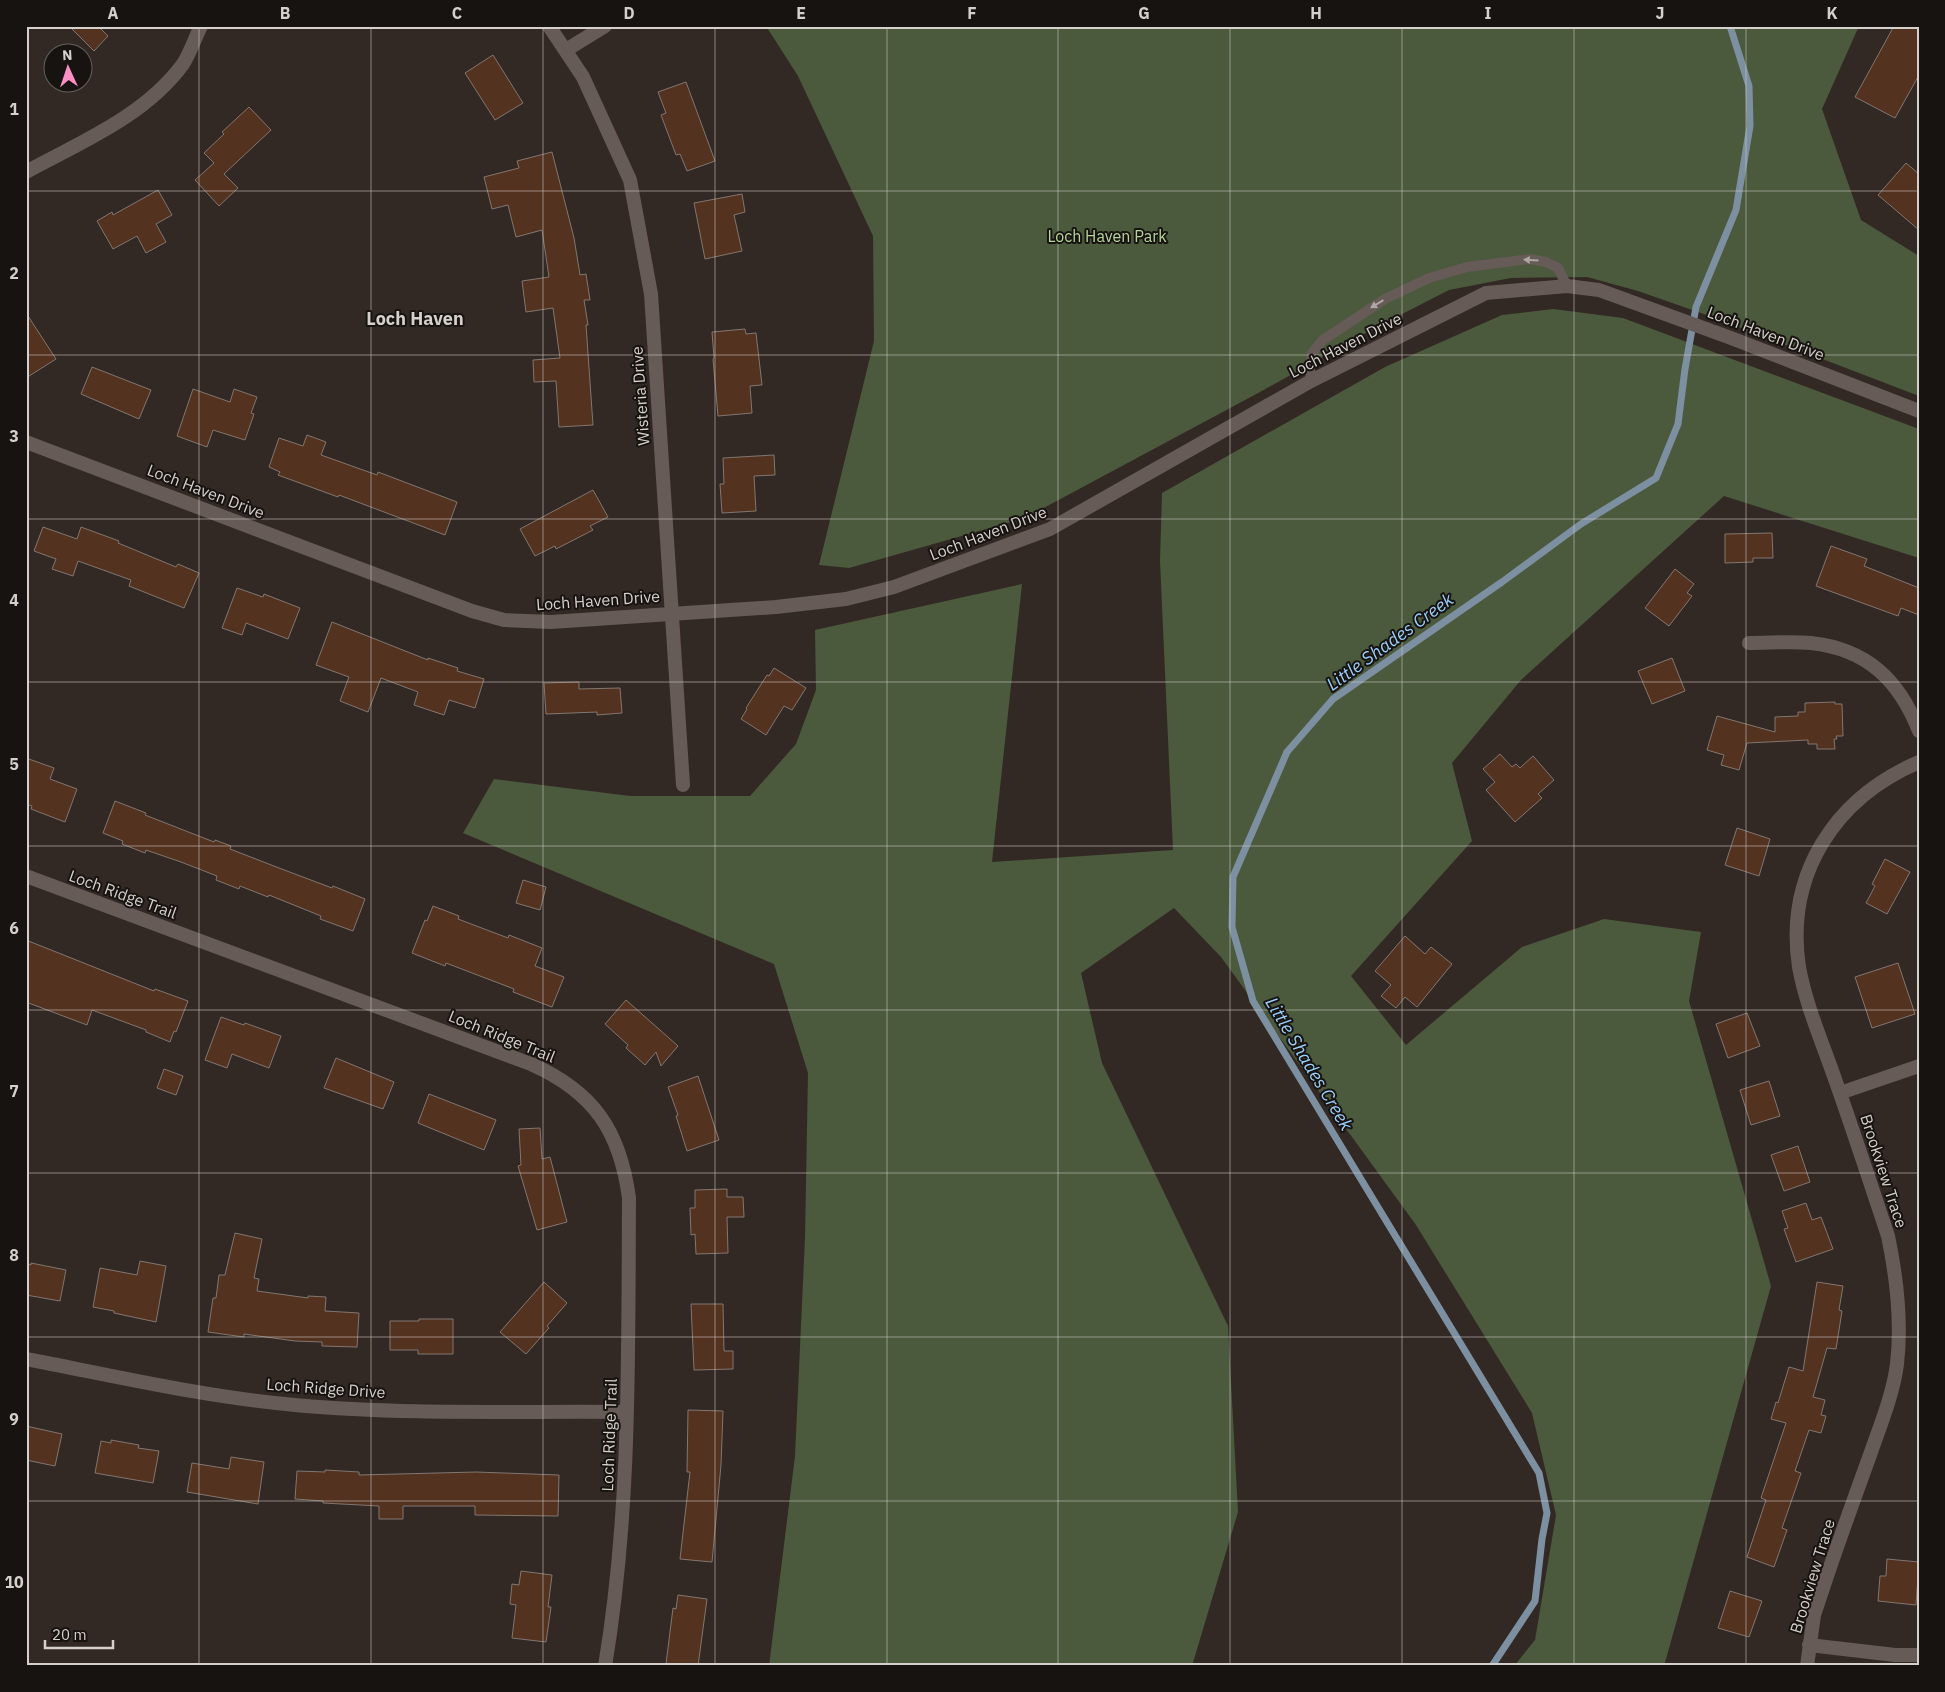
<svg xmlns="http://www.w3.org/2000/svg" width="1945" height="1692" font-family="'IBM Plex Sans',sans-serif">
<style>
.green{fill:#4b593d}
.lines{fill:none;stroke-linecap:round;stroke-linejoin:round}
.stream{stroke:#7c90a1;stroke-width:7}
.building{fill:#533220;stroke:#827670}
.service{stroke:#665b56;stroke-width:10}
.minor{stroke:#665b56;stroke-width:14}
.oneway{fill:#afa7a3}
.grid{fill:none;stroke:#d6d0cc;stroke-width:1;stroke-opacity:0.55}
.labels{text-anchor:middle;stroke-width:4;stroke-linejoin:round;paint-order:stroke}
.park-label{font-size:16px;fill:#b7d59a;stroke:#171311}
.street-label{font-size:16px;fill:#d6d0cc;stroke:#171311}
.neighbourhood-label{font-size:18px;font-weight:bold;fill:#d6d0cc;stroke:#171311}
.water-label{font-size:18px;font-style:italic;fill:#9bd0fe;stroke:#171311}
.neatline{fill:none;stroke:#d6d0cc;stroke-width:2}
.grid-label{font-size:16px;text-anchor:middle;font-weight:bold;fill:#d6d0cc}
</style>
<rect width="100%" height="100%" fill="#332924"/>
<path class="green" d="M 766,26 L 1859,26 L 1822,109 L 1861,220 L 1919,256 L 1919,396 L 1718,319 L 1638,291 L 1587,277 L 1511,278 L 1449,290 L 1373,329 L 1260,392 L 1025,518 L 849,568 L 819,565 L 874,341 L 873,236 L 798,76 Z
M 1553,309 L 1623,318 L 1919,429 L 1919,558 L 1724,496 L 1521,680 L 1452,763 L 1472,841 L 1351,976 L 1406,1045 L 1522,947 L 1604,919 L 1701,932 L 1689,1001 L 1771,1286 L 1664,1666 L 1514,1666 L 1535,1640 L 1556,1515 L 1532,1413 L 1416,1225 L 1221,957 L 1174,908 L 1081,973 L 1102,1063 L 1228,1326 L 1238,1512 L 1192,1666 L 769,1666 L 795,1456 L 805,1238 L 808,1073 L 774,964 L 463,833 L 494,779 L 630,796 L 750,796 L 796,744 L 816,690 L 815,630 L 1022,584 L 992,862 L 1173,850 L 1160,561 L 1162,493 L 1385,367 L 1502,315 Z"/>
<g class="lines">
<path class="stream" d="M 1492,1666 L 1535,1601 L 1542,1539 L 1547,1513 L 1539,1473 L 1253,1001 L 1232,927 L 1233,877 L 1287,752 L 1333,699 L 1502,582 L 1581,524 L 1656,478 L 1678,424 L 1685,369 L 1696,307 L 1736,210 L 1750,126 L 1749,86 L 1730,26"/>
</g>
<path class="building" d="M 69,26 L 98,26 L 108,36 L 94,51 Z
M 1894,26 L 1919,26 L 1919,75 L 1895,118 L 1855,97 Z
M 493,55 L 523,103 L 495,120 L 465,73 Z
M 686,82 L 715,161 L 687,171 L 680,154 L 676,155 L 661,115 L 666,113 L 658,92 Z
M 249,107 L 271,130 L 224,174 L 238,188 L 219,206 L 195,180 L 214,163 L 204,153 L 224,134 L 222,132 Z
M 552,152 L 574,238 L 580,275 L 586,274 L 590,300 L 584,300 L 588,325 L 586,325 L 593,425 L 559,427 L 556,381 L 534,382 L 533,360 L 560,358 L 553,308 L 526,312 L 522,281 L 549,277 L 542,230 L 516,237 L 508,205 L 492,209 L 484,177 L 519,168 L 517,161 Z
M 1906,163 L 1919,174 L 1919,230 L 1878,195 Z
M 158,190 L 172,215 L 156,224 L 166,242 L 146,253 L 137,236 L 113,249 L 97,221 L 112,212 L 113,215 Z
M 742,194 L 745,212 L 734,215 L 742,251 L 705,259 L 694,203 Z
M 26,313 L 56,359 L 26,378 Z
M 745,329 L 746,334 L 756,333 L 762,385 L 750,386 L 752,413 L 718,416 L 713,359 L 714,358 L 712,332 Z
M 92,367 L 151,390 L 139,419 L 81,394 Z
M 193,389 L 230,402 L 234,389 L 257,397 L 251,413 L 254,414 L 245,440 L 213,430 L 207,447 L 177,436 Z
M 307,435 L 326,442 L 321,455 L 377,475 L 378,472 L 457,502 L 445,535 L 339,495 L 338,497 L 278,475 L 280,472 L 269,467 L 279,438 L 303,446 Z
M 774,455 L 775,475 L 754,476 L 756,511 L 722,513 L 720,484 L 724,484 L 723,458 Z
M 593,490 L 608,517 L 590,526 L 593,530 L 556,549 L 555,546 L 535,556 L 520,529 Z
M 43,527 L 77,539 L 81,527 L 119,541 L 118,543 L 176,567 L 178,564 L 199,573 L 184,608 L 129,586 L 131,580 L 78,561 L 73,576 L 52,569 L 56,559 L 34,551 Z
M 1772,533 L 1773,558 L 1753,558 L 1753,562 L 1725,563 L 1725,534 Z
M 1831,546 L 1867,559 L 1864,566 L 1919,588 L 1919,615 L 1901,608 L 1898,616 L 1816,586 Z
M 1675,569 L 1694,584 L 1687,593 L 1692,596 L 1669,626 L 1645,608 Z
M 237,588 L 263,597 L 264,594 L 300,608 L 288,639 L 246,623 L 242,635 L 222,628 Z
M 332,622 L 428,660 L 428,658 L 458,668 L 457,671 L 484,679 L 475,708 L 449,700 L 444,715 L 414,705 L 418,692 L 381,678 L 368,712 L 340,701 L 349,677 L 316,665 Z
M 1672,658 L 1685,691 L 1652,704 L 1638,671 Z
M 774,668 L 806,688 L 792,710 L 784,706 L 766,735 L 741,719 L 747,709 L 746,708 L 767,675 L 769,676 Z
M 579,682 L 579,689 L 620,688 L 622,713 L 597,715 L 597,712 L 546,714 L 544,683 Z
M 1835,702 L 1835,704 L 1842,704 L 1843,736 L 1836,736 L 1837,739 L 1834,739 L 1835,749 L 1817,749 L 1817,744 L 1808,744 L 1808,740 L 1747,743 L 1739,770 L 1721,765 L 1724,755 L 1707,750 L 1717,716 L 1775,732 L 1775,717 L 1798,716 L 1798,712 L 1805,712 L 1805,703 Z
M 1500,754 L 1512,767 L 1516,764 L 1520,768 L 1533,756 L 1554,780 L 1538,794 L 1542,798 L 1515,822 L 1486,790 L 1495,782 L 1483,769 Z
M 26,758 L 54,768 L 50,779 L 77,789 L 65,822 L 31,809 L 32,806 L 26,804 Z
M 115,801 L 146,813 L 145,815 L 214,842 L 215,840 L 231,846 L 230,849 L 279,868 L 332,888 L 333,886 L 365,899 L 353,931 L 320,919 L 321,916 L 269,895 L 268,897 L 240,886 L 239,889 L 216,880 L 217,876 L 181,862 L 146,850 L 145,853 L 122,844 L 123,841 L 103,833 Z
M 1737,828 L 1770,839 L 1759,876 L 1725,865 Z
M 1885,859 L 1910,872 L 1887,914 L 1866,903 L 1875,886 L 1872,884 Z
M 523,880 L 546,887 L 540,910 L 516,903 Z
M 433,906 L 459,916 L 458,919 L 508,938 L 509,935 L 542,948 L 535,966 L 564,977 L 552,1007 L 513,992 L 514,989 L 446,963 L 445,966 L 412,953 L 425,920 L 427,921 Z
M 1405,936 L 1425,954 L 1431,947 L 1452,964 L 1417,1007 L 1405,997 L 1396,1008 L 1381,996 L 1391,985 L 1375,971 Z
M 26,940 L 154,991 L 155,989 L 188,1001 L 176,1032 L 174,1031 L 170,1042 L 146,1032 L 146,1030 L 92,1010 L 87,1025 L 26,1002 Z
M 1898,963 L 1915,1014 L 1872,1028 L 1855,977 Z
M 626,1000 L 678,1046 L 661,1066 L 656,1052 L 645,1065 L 626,1048 L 628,1045 L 605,1024 Z
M 1747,1013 L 1760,1046 L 1728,1058 L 1716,1024 Z
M 221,1017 L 244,1025 L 245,1023 L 281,1036 L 269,1068 L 232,1054 L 227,1068 L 205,1060 Z
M 336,1058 L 394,1082 L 383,1109 L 324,1088 Z
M 164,1069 L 183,1076 L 176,1095 L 157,1088 Z
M 698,1076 L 719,1140 L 687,1151 L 676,1116 L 678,1115 L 668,1087 Z
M 1769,1081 L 1780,1116 L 1751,1125 L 1740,1090 Z
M 429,1094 L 496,1120 L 484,1150 L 418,1123 Z
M 540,1128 L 542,1159 L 550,1157 L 567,1222 L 537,1230 L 518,1166 L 521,1165 L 519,1129 Z
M 1798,1146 L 1810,1182 L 1784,1191 L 1771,1155 Z
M 727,1189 L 727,1197 L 743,1197 L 744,1217 L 727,1217 L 728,1253 L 696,1254 L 695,1234 L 691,1235 L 690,1208 L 695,1208 L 695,1190 Z
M 1806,1203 L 1812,1220 L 1821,1217 L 1833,1249 L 1796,1262 L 1784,1229 L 1788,1228 L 1782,1211 Z
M 235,1233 L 262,1239 L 254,1278 L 259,1279 L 257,1291 L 308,1298 L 308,1296 L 326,1297 L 325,1311 L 359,1313 L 357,1347 L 322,1346 L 322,1342 L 295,1341 L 244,1334 L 244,1337 L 208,1332 L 213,1298 L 216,1298 L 219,1275 L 225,1275 Z
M 140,1261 L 166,1266 L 156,1322 L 114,1313 L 114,1311 L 93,1307 L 100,1268 L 137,1275 Z
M 31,1263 L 66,1270 L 60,1301 L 26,1295 L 26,1264 L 31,1265 Z
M 544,1282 L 567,1303 L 547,1326 L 549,1328 L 526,1354 L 500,1332 Z
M 1817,1282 L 1843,1286 L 1839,1310 L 1842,1311 L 1836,1349 L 1827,1348 L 1813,1397 L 1825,1400 L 1821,1415 L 1826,1416 L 1821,1433 L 1809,1430 L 1795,1471 L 1801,1473 L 1782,1528 L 1787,1530 L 1774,1567 L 1747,1557 L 1766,1500 L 1761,1498 L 1786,1423 L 1771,1419 L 1776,1402 L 1778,1403 L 1789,1367 L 1803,1371 Z
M 691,1304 L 723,1304 L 724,1351 L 733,1351 L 733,1369 L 694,1370 Z
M 419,1319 L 453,1319 L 453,1354 L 418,1354 L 418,1350 L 390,1350 L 390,1321 L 419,1321 Z
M 688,1410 L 723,1411 L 721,1465 L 712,1562 L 680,1559 L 690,1472 L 687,1472 Z
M 26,1426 L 62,1434 L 55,1466 L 26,1460 Z
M 111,1440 L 139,1445 L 138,1448 L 159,1451 L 153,1483 L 95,1473 L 101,1441 L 111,1443 Z
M 231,1457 L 264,1462 L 258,1504 L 187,1492 L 192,1463 L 229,1469 Z
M 325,1470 L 359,1472 L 359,1475 L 476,1472 L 559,1475 L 558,1516 L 475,1515 L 475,1506 L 403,1506 L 403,1519 L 379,1519 L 379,1506 L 323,1503 L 323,1501 L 295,1499 L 297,1471 L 325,1472 Z
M 1887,1559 L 1919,1562 L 1916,1605 L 1878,1601 L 1880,1576 L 1886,1576 Z
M 521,1571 L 552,1575 L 548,1607 L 551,1607 L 546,1642 L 512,1638 L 516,1605 L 510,1604 L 512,1584 L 519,1585 Z
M 1730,1591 L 1762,1601 L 1749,1637 L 1718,1628 Z
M 678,1595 L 707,1599 L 698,1666 L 666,1664 L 673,1608 L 676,1609 Z"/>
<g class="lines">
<path class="service" d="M 1311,381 L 1310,368 L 1312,353 L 1323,340 L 1385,299 L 1429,278 L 1467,267 L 1530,259 L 1546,262 L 1558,268 L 1567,286"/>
<path class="minor" d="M 549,26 L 583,77 L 630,180 L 651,294 L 683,785
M 566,50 L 605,26
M 26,172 C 81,142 145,116 183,64 C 190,53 195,38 201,26
M 26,442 L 472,611 L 504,620 L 551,622 L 776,607 L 846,599 L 894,587 L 1050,529 L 1311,381 L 1486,293 L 1567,286 L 1599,290 L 1731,338 L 1919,411
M 1749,643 C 1769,643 1791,641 1811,643 C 1867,649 1899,680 1919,731
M 26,876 L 531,1064 C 594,1092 620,1131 629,1198 C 628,1354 631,1511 605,1666
M 1840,1093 L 1919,1066
M 26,1359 C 115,1376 204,1397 295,1405 C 405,1415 517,1411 627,1412
M 1809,1645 L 1895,1655 L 1919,1655
M 1807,1666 L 1814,1615 L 1823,1588 C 1838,1543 1854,1499 1870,1455 C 1880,1426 1893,1395 1897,1364 C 1902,1321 1897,1279 1888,1236 C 1871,1185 1854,1133 1836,1082 C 1823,1044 1806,1006 1799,967 C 1785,874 1835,798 1919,762"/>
</g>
<defs><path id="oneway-solid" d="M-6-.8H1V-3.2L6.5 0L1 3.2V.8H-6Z" transform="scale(1.25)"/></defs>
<g class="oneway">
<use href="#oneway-solid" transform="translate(1531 260) rotate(-177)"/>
<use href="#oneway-solid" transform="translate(1377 304) rotate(149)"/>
</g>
<path class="grid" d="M 199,26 L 199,1666M 371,26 L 371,1666M 543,26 L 543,1666M 715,26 L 715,1666M 887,26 L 887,1666M 1058,26 L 1058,1666M 1230,26 L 1230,1666M 1402,26 L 1402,1666M 1574,26 L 1574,1666M 1746,26 L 1746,1666M 26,191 L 1919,191M 26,355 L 1919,355M 26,519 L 1919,519M 26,682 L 1919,682M 26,846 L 1919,846M 26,1010 L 1919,1010M 26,1173 L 1919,1173M 26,1337 L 1919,1337M 26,1501 L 1919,1501"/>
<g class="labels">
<g class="park-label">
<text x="1107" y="242">Loch Haven Park</text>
</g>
<g class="street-label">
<text transform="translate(1766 333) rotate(21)" y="6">Loch Haven Drive</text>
<text transform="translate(1345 345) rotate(-27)" y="6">Loch Haven Drive</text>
<text transform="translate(640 396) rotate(-94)" y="6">Wisteria Drive</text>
<text transform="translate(206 491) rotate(21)" y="6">Loch Haven Drive</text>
<text transform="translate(988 533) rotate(-21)" y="6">Loch Haven Drive</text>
<text transform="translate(598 600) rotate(-4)" y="6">Loch Haven Drive</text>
<text transform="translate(123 894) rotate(20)" y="6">Loch Ridge Trail</text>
<text transform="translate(502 1036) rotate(22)" y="6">Loch Ridge Trail</text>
<text transform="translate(1884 1171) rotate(72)" y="6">Brookview Trace</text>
<text transform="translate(326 1388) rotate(4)" y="6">Loch Ridge Drive</text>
<text transform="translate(609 1435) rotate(-88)" y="6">Loch Ridge Trail</text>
<text transform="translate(1812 1576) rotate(-73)" y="6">Brookview Trace</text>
</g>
<g class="neighbourhood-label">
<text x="415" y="325">Loch Haven</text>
</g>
<g class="water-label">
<text transform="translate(1390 642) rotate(-36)" y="6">Little Shades Creek</text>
<text transform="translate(1309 1064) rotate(59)" y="6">Little Shades Creek</text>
</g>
</g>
<rect width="1945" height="1692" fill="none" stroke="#171311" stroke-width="55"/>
<g transform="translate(68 68) rotate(357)"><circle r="24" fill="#171311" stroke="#635f5c"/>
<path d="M0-4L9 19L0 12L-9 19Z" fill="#fb8fc4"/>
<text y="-8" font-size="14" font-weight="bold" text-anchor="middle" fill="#d6d0cc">N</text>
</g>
<path d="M45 1640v8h68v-8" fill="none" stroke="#d6d0cc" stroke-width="2.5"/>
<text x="52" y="1640" font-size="15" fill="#d6d0cc" stroke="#171311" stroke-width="4" paint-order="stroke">20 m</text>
<rect x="28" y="28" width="1890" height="1636" class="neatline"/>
<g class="grid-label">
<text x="113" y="19">A</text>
<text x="285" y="19">B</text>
<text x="457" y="19">C</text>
<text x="629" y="19">D</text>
<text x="801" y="19">E</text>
<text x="972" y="19">F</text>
<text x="1144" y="19">G</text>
<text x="1316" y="19">H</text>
<text x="1488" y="19">I</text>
<text x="1660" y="19">J</text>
<text x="1832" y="19">K</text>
<text x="14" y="115">1</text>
<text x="14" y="279">2</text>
<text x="14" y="442">3</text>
<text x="14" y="606">4</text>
<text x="14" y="770">5</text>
<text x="14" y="934">6</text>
<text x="14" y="1097">7</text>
<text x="14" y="1261">8</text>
<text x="14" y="1425">9</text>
<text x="14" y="1588">10</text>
</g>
</svg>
